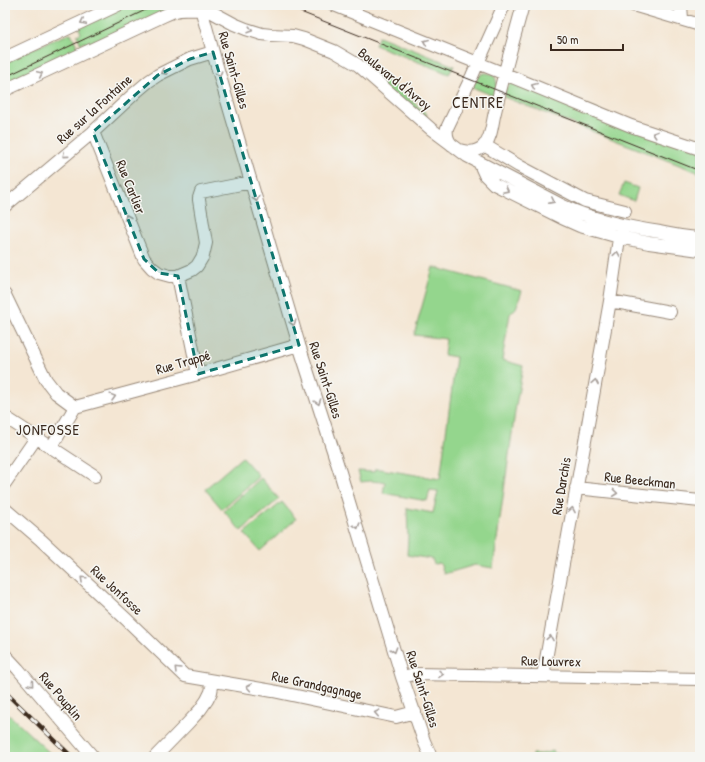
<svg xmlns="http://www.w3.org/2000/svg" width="705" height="762" font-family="'Patrick Hand',sans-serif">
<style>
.green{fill:#94d68d;stroke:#688056}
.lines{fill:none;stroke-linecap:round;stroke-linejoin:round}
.minor-casing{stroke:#988878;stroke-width:14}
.minor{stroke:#fff;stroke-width:12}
.tram{stroke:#3b2a1e;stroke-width:1}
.rail-casing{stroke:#3b2a1e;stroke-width:4.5}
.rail{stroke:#f6f6f2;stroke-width:3;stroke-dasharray:9;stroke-linecap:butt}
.oneway{stroke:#a79f9a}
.marked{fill:#0f766e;fill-opacity:0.2;stroke:#0f766e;stroke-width:3;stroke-dasharray:8 5;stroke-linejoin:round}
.labels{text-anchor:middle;stroke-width:3;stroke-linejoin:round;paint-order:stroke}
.street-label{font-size:14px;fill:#3b2a1e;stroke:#f6f6f2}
.neighbourhood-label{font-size:15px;letter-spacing:1px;fill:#3b2a1e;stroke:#f6f6f2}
.quarter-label{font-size:16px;letter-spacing:1px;fill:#3b2a1e;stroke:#f6f6f2}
</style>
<rect width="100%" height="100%" fill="#f6f6f2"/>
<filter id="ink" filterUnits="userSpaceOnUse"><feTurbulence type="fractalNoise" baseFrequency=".025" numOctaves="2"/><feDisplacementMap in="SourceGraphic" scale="8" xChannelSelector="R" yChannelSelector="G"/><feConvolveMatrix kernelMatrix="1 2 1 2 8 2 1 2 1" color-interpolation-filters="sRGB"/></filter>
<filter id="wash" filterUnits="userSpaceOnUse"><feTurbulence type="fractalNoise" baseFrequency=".012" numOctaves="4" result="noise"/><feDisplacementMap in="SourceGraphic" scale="16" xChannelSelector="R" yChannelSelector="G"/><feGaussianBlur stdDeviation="0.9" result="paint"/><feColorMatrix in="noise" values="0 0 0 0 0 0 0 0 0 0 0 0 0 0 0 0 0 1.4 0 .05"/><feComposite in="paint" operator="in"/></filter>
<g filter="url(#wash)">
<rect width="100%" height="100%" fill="#f4e6d3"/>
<path class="green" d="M 120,5 L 181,5 L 88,49 L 85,42 L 81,44 L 77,35 L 81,33 L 78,25 Z
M 71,33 L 78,48 L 82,47 L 84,51 L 5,88 L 5,60 Z
M 379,36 L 454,66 L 449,74 L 375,45 Z
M 323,40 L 378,72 L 427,114 L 423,122 L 358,65 L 321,45 Z
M 484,73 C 500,73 497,85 494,96 L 472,87 L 478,76 Z
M 516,79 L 700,150 L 700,173 L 504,97 L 506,88 Z
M 624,183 L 638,188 L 634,201 L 619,195 Z
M 433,267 L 522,291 L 516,308 L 510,314 L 502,360 L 523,366 L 516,405 L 493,568 L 475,565 L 444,574 L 440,563 L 434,564 L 432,559 L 407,555 L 408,537 L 407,508 L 433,513 L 438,491 L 430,490 L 427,501 L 383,493 L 385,482 L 380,481 L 380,482 L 371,481 L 361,482 L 358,471 L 374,472 L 375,469 L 380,469 L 440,479 L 456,357 L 444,355 L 446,339 L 414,335 Z
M 242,457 L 259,476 L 222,509 L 205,489 Z
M 261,478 L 279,499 L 241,531 L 224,511 Z
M 282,502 L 296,519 L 260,551 L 244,533 Z
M 5,711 L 54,757 L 5,757 Z
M 553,751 L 556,754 L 560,754 L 562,757 L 532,757 L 532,754 L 542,754 Z"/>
</g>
<g filter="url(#ink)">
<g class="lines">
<g class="minor-casing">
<path id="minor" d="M 200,5 L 216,63 L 299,345 L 339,469 L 402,677 L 424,741 L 431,757
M 334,5 L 505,74 L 631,126 L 700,149
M 633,5 L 700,25
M 681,5 L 682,19
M 5,58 L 118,5
M 5,90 L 163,16 L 172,12 L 180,10 L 202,9 L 210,11 L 234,24 L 246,29 L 262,34 L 271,35 L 293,36 L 304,39 L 334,51 L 358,65 L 431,129 L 467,156 L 563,206 C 593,220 627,227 660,232 C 674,235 687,237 700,238
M 93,132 L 144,259 L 152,268 L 159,273 L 170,276 L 178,276 L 192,270 L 197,266 L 203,256 L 206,243 L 199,200 L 199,198 L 201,192 L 251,182
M 452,145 C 447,140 446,134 447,128 L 472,76 L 504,5
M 484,145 L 519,166 L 585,201 L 625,211
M 459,150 C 468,153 478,152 485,145 C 492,136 492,123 495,112 C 503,77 513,41 523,5
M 480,164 L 485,175 L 494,184 L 562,218 L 580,226 L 619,237 L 649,243 L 700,250
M 5,206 L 93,132 L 136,92 L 149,81 L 158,75 L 190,59 L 213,52
M 178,276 L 198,374
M 5,295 L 46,380 L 56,393 L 75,407
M 610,301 L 670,312
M 75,407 L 198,374 L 299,345
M 5,417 L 95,476
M 51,448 L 75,407
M 5,483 L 36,438
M 576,488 L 700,501
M 5,509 L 41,540 L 126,619 L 185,676 L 273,691 L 396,717 L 415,712
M 5,655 L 18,669 L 93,757
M 543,676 L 610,301 L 618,245 L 622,225
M 402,677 L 415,674 L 700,679
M 155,757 L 187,724 L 200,710 L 207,700 L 211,692 L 213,681"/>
</g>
<use href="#minor" class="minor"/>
<path class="tram" d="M 283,5 L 700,171
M 5,77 L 156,5"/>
<g class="rail-casing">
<path id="rail" d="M 5,692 L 72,757"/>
</g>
<use href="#rail" class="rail"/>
</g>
<defs><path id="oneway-chevron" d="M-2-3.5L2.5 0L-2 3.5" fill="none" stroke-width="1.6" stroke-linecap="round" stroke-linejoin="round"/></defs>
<g class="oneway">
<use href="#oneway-chevron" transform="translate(83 22) rotate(155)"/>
<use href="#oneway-chevron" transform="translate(250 30) rotate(18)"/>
<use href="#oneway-chevron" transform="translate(426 42) rotate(-158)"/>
<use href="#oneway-chevron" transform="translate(164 72) rotate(152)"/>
<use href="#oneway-chevron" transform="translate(40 74) rotate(-25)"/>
<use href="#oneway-chevron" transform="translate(219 74) rotate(73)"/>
<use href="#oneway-chevron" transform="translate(534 86) rotate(-157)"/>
<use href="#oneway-chevron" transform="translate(655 134) rotate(-162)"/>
<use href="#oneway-chevron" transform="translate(65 155) rotate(140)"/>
<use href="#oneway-chevron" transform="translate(506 190) rotate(27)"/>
<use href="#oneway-chevron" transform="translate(256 199) rotate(74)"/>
<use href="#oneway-chevron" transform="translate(552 201) rotate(27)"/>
<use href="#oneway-chevron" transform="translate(127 217) rotate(-112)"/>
<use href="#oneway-chevron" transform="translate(617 254) rotate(-81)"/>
<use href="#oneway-chevron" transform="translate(293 323) rotate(74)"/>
<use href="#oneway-chevron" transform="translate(595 382) rotate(-80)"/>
<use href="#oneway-chevron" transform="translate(113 397) rotate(-15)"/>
<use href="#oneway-chevron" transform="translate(318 402) rotate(72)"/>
<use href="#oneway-chevron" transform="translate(615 493) rotate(6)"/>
<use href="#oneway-chevron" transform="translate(572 510) rotate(-80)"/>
<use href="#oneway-chevron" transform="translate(357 526) rotate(73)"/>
<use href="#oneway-chevron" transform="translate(83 579) rotate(-137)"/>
<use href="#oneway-chevron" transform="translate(550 638) rotate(-80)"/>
<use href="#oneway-chevron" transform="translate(394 650) rotate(73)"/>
<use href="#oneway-chevron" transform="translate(177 669) rotate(-135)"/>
<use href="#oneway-chevron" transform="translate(441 674) rotate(1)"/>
<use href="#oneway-chevron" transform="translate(31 684) rotate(50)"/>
<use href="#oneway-chevron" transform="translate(249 687) rotate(-170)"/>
<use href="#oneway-chevron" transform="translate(377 713) rotate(-168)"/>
</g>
</g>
<path class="marked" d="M 213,52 L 299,345 L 198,374 L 178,276 L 159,273 L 144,259 L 93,132 L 158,75 L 190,59 Z"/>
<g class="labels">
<g class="street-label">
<text transform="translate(234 70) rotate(74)" y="5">Rue Saint-Gilles</text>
<text transform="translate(395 79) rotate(39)" y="5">Boulevard d'Avroy</text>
<text transform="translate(94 109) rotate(-42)" y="5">Rue sur la Fontaine</text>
<text transform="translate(131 187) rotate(68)" y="5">Rue Carlier</text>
<text transform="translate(183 362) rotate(-16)" y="5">Rue Trappé</text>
<text transform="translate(326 380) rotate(72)" y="5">Rue Saint-Gilles</text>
<text transform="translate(640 480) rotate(6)" y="5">Rue Beeckman</text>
<text transform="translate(561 486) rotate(-80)" y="5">Rue Darchis</text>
<text transform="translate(117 590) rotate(43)" y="5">Rue Jonfosse</text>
<text transform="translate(551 661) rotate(1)" y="5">Rue Louvrex</text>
<text transform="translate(317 685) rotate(12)" y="5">Rue Grandgagnage</text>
<text transform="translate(423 689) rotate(72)" y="5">Rue Saint-Gilles</text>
<text transform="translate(61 696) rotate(50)" y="5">Rue Pouplin</text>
</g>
<g class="neighbourhood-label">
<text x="48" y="435">JONFOSSE</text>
</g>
<g class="quarter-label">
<text x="478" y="108">CENTRE</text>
</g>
</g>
<rect width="705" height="762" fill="none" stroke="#f6f6f2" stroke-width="20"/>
<path d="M551 44v6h72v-6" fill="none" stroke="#3b2a1e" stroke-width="2"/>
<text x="557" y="44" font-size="12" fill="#3b2a1e" stroke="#f6f6f2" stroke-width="3" paint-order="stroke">50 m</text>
</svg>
